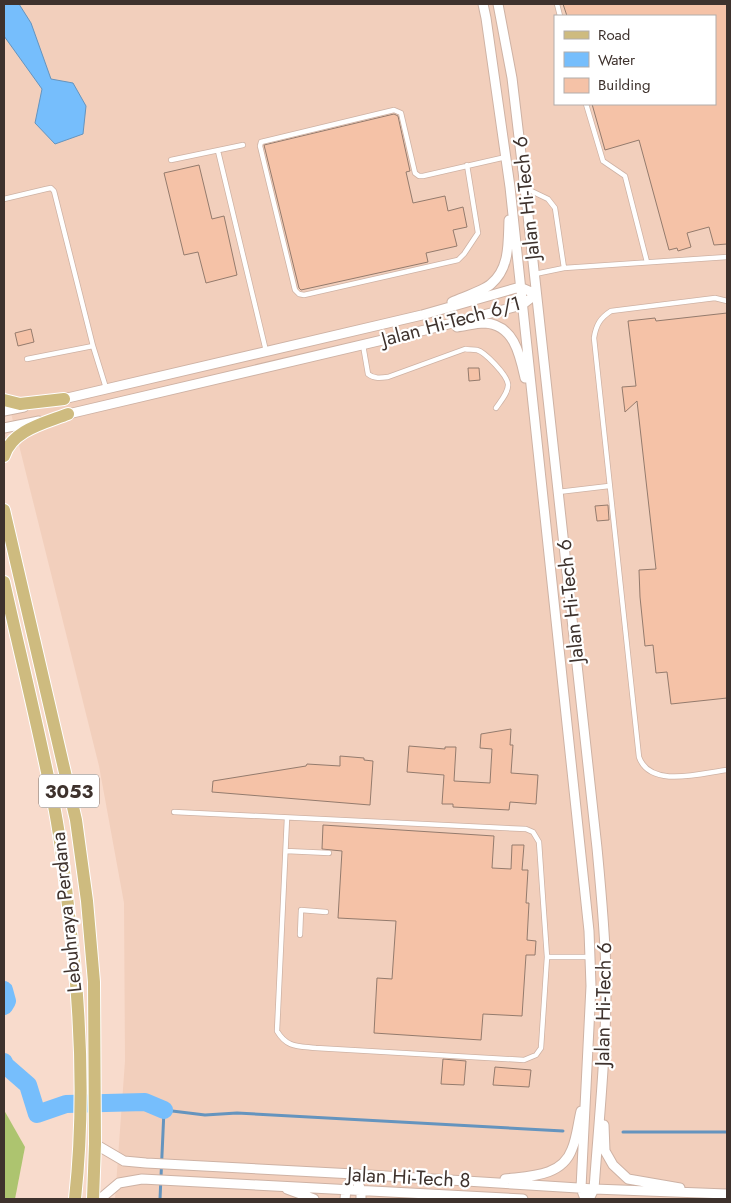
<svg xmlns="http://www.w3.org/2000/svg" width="731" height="1203" font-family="Jost,sans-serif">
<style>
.built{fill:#f2cfbc;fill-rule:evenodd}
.green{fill:#adc46f}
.water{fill:#76befc;stroke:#6594be}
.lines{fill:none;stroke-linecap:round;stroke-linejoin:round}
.stream{stroke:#6594be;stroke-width:3}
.river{stroke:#76befc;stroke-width:18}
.building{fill:#f5c2a7;stroke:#947b6d}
.service-casing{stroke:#ceb2a4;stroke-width:6}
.minor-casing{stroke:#ceb2a4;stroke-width:11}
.primary-casing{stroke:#fff;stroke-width:14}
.service{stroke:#fff;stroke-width:4.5}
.minor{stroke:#fff;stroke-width:9}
.primary{stroke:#cebb7f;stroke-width:12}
.labels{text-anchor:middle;stroke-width:4.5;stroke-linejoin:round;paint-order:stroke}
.shield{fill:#fff;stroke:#78706c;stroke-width:1}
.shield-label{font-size:19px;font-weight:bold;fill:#3e322d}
.street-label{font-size:20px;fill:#3e322d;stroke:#fff}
</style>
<rect width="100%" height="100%" fill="#f8dbcc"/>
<path class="built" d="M 4,4 L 727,4 L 727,1199 L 115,1199 L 125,1061 L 124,903 L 99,766 L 4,385 ZM 555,16 L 715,16 L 715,104 L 555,104 Z"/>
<path class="green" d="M 4,1110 L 25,1147 L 15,1199 L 4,1199 Z"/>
<path class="water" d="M 4,4 L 19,4 L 31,23 L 51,79 L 73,83 L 86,106 L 83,134 L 55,144 L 35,123 L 42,89 L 4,36 Z"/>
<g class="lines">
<path class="stream" d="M 623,1132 L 727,1132
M 160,1199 L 164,1110 L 205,1115 L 237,1113 L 563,1131"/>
<path class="river" d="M 4,990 L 7,1001 L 4,1006
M 4,1062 L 5,1065 L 28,1085 L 37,1114 L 66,1104 L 145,1102 L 164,1110"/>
</g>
<path class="building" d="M 563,4 L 727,4 L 727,244 L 714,245 L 709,227 L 687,233 L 691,247 L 678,251 L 677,248 L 669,250 L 639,140 L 605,150 L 592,104 L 715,104 L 715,16 L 567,16 Z
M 394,114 L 398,116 L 410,171 L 406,172 L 413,203 L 445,196 L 448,211 L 463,207 L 467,227 L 453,230 L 457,246 L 426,253 L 428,262 L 301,290 L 299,288 L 264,145 Z
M 199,165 L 212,219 L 224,216 L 237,275 L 206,283 L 198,252 L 184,255 L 164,173 Z
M 727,313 L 727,698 L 671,704 L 667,672 L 656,673 L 653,645 L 645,646 L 640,597 L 639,570 L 656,569 L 637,401 L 625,412 L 622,387 L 636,386 L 628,321 L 655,318 L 656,321 Z
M 31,329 L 34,342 L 18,346 L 15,333 Z
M 468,368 L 479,368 L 480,380 L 469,381 Z
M 608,505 L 609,520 L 597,521 L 595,506 Z
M 511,729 L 510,745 L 513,745 L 511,773 L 538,775 L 536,804 L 510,802 L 509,810 L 453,807 L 453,804 L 442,804 L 444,775 L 407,772 L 409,746 L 445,749 L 445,747 L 456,747 L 454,781 L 490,783 L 492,749 L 480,748 L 481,734 Z
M 340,756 L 364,758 L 364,760 L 373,761 L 370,805 L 212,792 L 213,781 L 306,766 L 307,764 L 340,766 Z
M 323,825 L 494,836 L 492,868 L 511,869 L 512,845 L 524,845 L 522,870 L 528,870 L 526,903 L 529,903 L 527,940 L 536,941 L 535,955 L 526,955 L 522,1016 L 483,1014 L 481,1040 L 374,1033 L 377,978 L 392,979 L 396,921 L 338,918 L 342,851 L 322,849 Z
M 443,1059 L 466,1061 L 464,1085 L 441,1084 Z
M 495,1067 L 531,1070 L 529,1087 L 493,1085 Z"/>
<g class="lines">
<g class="service-casing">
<path id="service" d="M 557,4 L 560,16
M 586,104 L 603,161 L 625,176 L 647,262
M 218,151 L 266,351
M 171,160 L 243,145
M 467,165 L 478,233 L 464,254 L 458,260 L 304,295 L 299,294 L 295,290 L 260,146 L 261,142 L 394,110 L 401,113 L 415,173 L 419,176 L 423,176 L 506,157
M 525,188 L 548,199 L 555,208 L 564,268 L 535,274
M 4,199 L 46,189 L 51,188 L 54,191 L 93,346 L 106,388
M 564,268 L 727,257
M 727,301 L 715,298 L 611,311 C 600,318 596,325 594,338 L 639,757 C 650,789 702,773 727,770
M 363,345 L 368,374 C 374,379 381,378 388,377 L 465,349 C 468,350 473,349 477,350 C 485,352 507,375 508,384 C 509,392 500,402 496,408
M 27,359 L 93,346
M 558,492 L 609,486
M 174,812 L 526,829 L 533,832 L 539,842 L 547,957 L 541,1048 L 536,1055 L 524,1060 L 316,1048 C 298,1046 287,1048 277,1031 L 287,818
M 286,851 L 329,853
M 300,935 L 301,910 L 326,912
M 547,957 L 590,957"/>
</g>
<g class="minor-casing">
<path id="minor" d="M 483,4 L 486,18 L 510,187 L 589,931 L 591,986 L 581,1188 L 585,1199
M 498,4 L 512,78 L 525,188 L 597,848 C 601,890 605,931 606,973 C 607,1045 599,1118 594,1189 L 589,1199
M 452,302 C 463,297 483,291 491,284 C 510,268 508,243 509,220
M 457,327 C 466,326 475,323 484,323 C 514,324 520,355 525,378
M 59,400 L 422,315 L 520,287 L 536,294
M 4,411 L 24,407
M 64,415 L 425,330 L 522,305 L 536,294
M 4,428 L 39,421
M 604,1125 L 605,1151 L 613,1165 L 628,1179 L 680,1188
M 95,1144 L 124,1161 L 146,1163 L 354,1174 L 594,1189 L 727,1194
M 505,1179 C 529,1176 562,1177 572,1149 C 577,1137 578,1123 581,1111
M 287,1189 L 314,1199
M 100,1199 L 119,1183 L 142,1179 L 523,1199
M 345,1199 L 346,1189 L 354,1174 L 361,1190 L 361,1199"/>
</g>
<g class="primary-casing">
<path id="primary" d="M 4,400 L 20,404 L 64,399
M 4,456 C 12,430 45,423 68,414
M 4,510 L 76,820 L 87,901 L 94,982 L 95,1144 L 93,1199
M 4,582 C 21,658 40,734 55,811 C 62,848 66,886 70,924 C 81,1015 85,1107 75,1199"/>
</g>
<use href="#service" class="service"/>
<use href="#minor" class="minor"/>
<use href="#primary" class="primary"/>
</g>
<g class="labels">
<rect class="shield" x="39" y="774.5" width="60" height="33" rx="4"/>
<g class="shield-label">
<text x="69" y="798">3053</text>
</g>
<g class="street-label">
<text transform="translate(526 198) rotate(-96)" y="7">Jalan Hi-Tech 6</text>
<text transform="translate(451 321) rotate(-15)" y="7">Jalan Hi-Tech 6/1</text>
<text transform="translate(570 601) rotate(-96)" y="7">Jalan Hi-Tech 6</text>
<text transform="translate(66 912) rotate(-96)" y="7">Lebuhraya Perdana</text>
<text transform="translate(603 1004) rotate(-89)" y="7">Jalan Hi-Tech 6</text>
<text transform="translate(409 1177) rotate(3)" y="7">Jalan Hi-Tech 8</text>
</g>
</g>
<rect width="731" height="1203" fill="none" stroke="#3e322d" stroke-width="10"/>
<rect x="554" y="15" width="162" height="90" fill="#ffffff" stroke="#b2adab"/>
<rect x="564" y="31" width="25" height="8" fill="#cebb7f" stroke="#b2adab"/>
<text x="598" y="40" font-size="15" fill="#3e322d">Road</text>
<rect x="564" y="52" width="25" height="15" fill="#76befc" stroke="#b2adab"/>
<text x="598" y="65" font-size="15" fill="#3e322d">Water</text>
<rect x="564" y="78" width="25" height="15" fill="#f5c2a7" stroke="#b2adab"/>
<text x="598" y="90" font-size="15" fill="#3e322d">Building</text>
</svg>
